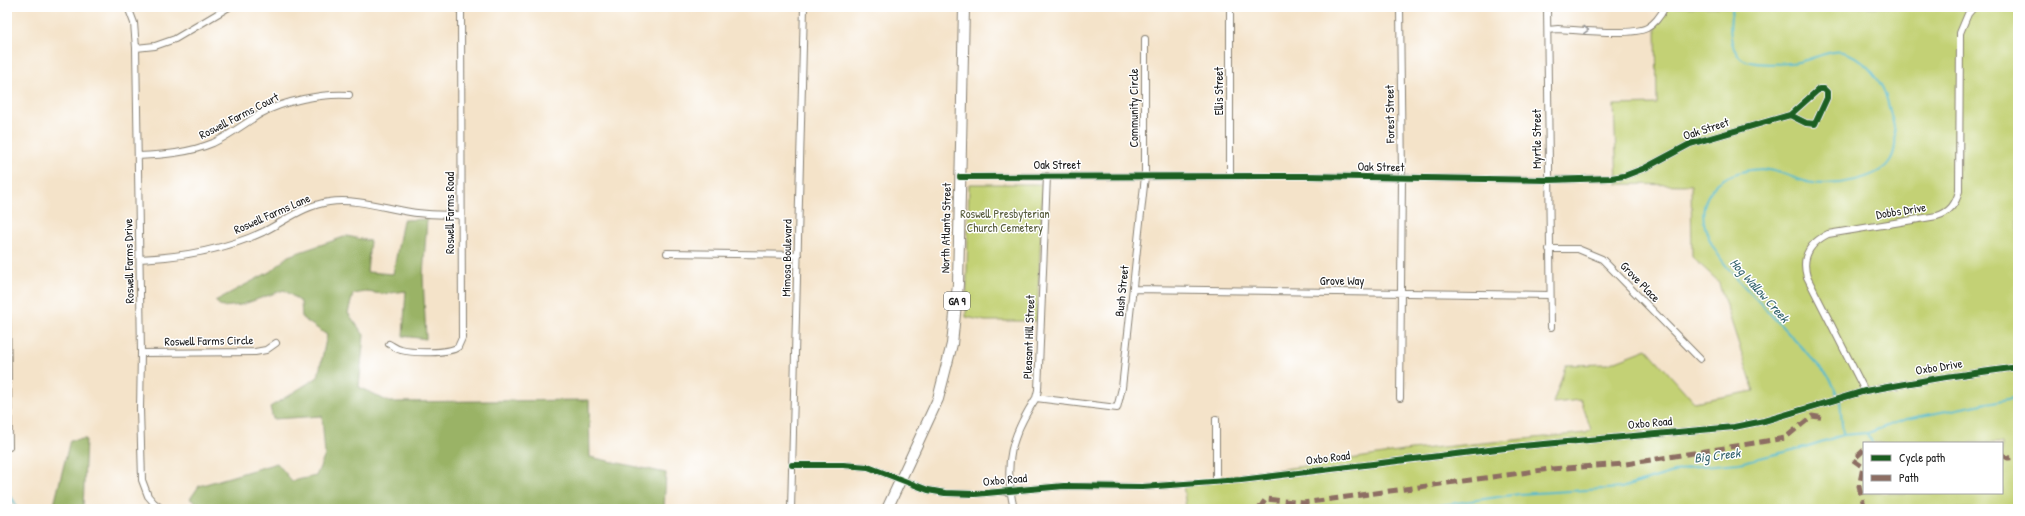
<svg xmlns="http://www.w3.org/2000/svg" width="2025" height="516" font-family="'Patrick Hand',sans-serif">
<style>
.green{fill:#c3d174;stroke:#707648;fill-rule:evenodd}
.forest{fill:#9ab366;stroke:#5b6841}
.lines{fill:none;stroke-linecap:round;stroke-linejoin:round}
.stream{stroke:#50bacd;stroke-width:2}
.minor-casing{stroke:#888072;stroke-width:8}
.trunk-casing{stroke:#888072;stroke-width:12}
.minor{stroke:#fff;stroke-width:6}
.trunk{stroke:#fff;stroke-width:10}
.quiet{stroke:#8d6e63;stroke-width:5;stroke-dasharray:10 5;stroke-linecap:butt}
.cycleway-casing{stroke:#fff;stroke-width:8}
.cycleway{stroke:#1b5e20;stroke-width:6}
.oneway{stroke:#999}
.labels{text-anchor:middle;stroke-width:3;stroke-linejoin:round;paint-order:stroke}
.shield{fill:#fff;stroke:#606060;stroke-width:1}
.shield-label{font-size:11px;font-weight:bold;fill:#1c1c1c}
.street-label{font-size:12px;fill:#1c1c1c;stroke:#fff}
.park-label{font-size:12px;fill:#565b3b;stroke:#fff}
.water-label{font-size:13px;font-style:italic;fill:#33636c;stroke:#fff}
</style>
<rect width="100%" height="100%" fill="#fff"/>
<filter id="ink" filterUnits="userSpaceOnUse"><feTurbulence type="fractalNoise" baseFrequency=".025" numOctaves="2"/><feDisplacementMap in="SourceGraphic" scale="8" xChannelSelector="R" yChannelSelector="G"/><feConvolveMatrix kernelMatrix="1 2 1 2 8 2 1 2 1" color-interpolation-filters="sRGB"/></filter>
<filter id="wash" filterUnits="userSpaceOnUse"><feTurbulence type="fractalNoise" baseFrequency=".012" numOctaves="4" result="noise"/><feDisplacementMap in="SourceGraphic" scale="16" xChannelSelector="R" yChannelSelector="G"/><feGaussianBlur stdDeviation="0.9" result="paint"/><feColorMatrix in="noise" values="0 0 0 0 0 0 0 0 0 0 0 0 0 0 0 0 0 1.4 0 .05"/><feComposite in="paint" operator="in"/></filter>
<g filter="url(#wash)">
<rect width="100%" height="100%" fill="#f4e3c9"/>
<path class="green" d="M 1667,7 L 2018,7 L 2018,509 L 1186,509 L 1183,484 L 1411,450 L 1586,433 L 1591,430 L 1581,400 L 1553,403 L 1566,365 L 1608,364 L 1647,349 L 1694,402 L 1754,391 L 1718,281 L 1692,257 L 1691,185 L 1617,184 L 1614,105 L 1657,104 L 1656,23 ZM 1864,443 L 2002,443 L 2002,493 L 1864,493 Z
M 969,184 L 1043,184 L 1037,321 L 985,321 L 966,317 Z"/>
<path class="forest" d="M 427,219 L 423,276 L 426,339 L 403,336 L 406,291 L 383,294 L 366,292 L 353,294 L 348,313 L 364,335 L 359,387 L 389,402 L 589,400 L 590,457 L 666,473 L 664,509 L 262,509 L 260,507 L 257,509 L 206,509 L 190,499 L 199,486 L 277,463 L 292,481 L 316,476 L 325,455 L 322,416 L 273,419 L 270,407 L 318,377 L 327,335 L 302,318 L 301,302 L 284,290 L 241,305 L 222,307 L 215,301 L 273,270 L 288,256 L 347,236 L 370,241 L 367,272 L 393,274 L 403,220 Z
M 86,439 L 83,509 L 53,509 L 70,440 Z"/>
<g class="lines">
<path class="stream" d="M 1733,7 C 1729,21 1728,48 1741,58 C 1750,66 1787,64 1798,62 C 1810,60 1832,49 1843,52 C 1861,56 1877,75 1884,91 C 1887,98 1889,107 1891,115 C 1895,128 1898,144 1892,157 C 1883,180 1828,188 1807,182 C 1792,178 1778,170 1762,169 C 1747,169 1729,174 1718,183 C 1676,222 1735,277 1761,304 C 1784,329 1807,353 1830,378 L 1840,401 L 1843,435
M 1868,433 L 1872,443
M 7,494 L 14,501 L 17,509
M 1414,509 L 1519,494 L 1621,488 L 1690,467 L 1739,463 L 1805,447 L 1843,435 L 1868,433 L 1906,419 L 2018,397"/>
</g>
</g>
<g filter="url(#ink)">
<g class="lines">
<g class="minor-casing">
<path id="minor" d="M 128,7 L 134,23 L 136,48 L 141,353 L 140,409 L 142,480 L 148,496 L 154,503 L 162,509
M 1400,7 L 1402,178 L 1400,398
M 1547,7 L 1551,327
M 1548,30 L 1558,29 C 1579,30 1631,36 1647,28 C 1656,23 1661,15 1665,7
M 136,48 L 155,46 L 175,39 L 229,7
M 138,156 C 163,155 189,153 213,143 C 230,135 244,124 260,114 C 283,101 323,93 349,95
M 1230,176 L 1230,7
M 960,177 L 1304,176 L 1549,180 L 1611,178 L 1624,176 L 1645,168 L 1690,144 L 1790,115 L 1819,89 L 1824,89 L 1827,92 L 1827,98 L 1815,124 L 1806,123 L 1790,115
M 1549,249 L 1578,249 L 1602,259 L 1700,359
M 667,253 L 798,255
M 140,259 C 182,257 224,250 263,232 C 285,221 305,205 329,202 C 356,198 384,208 410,212 C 427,215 444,215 461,215
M 1134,289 L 1550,295
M 7,313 L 9,447
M 389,344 C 393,346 396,349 401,350 C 412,353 449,354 458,347 L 462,338 L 461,7
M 141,353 L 255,352 L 266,350 L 276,343
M 1865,391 L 1807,277 C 1801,257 1810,243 1828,234 L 1937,216 C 1950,212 1956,204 1959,191 L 1960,33 L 1968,14 L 1974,7
M 1036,398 L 1117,408 L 1122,388 L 1145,176 L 1145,39
M 1216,419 L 1216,481
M 792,465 L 843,465 L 868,467 L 928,490 L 945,493 L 975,494 L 1064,486 L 1142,487 L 1241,480 L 1522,446 L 1734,427 L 1764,421 L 1865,391 L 1939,378 L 2018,367
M 791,509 L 804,7
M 1014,509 C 1003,464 1011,436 1036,398 L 1038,390 L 1047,176"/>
</g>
<g class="trunk-casing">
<path id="trunk" d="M 887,509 L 938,399 L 952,344 L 958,284 L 964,7"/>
</g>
<use href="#minor" class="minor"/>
<use href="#trunk" class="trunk"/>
<path class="quiet" d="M 1864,450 L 1853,460 L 1863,467 L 1859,487 L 1865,509
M 2002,455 L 2008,458 L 2018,457
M 1259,509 L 1266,499 L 1303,503 L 1550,469 L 1626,464 L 1785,438 L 1812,416 L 1825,418"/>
<g class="cycleway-casing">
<path id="cycleway" d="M 960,177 L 1304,176 L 1549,180 L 1611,178 L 1624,176 L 1645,168 L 1690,144 L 1790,115 L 1819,89 L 1824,89 L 1827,92 L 1827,98 L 1815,124 L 1806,123 L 1790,115
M 792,465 L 843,465 L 868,467 L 928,490 L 945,493 L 975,494 L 1064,486 L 1142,487 L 1241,480 L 1522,446 L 1734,427 L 1764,421 L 1865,391 L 1939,378 L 2018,367"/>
</g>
<use href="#cycleway" class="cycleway"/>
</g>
<defs><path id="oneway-chevron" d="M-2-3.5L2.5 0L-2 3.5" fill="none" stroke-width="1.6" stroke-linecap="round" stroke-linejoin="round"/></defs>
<use class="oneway" href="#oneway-chevron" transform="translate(1586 30) rotate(2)"/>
</g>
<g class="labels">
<rect class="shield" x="944" y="292" width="26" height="18" rx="3"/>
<g class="shield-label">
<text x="957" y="305">GA 9</text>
</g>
<g class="street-label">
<text transform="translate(1219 91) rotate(-90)" y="4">Ellis Street</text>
<text transform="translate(1134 108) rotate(-90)" y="4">Community Circle</text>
<text transform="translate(1390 114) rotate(-91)" y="4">Forest Street</text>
<text transform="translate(239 116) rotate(-27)" y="4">Roswell Farms Court</text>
<text transform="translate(1706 129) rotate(-18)" y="4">Oak Street</text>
<text transform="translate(1537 139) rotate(-90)" y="4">Myrtle Street</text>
<text x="1057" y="169">Oak Street</text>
<text transform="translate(1381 167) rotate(1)" y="4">Oak Street</text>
<text transform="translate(1901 211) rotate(-9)" y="4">Dobbs Drive</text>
<text transform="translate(450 213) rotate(-90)" y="4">Roswell Farms Road</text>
<text transform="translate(272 214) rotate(-24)" y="4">Roswell Farms Lane</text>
<text transform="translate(946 228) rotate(-89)" y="4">North Atlanta Street</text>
<text transform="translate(787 258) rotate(-89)" y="4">Mimosa Boulevard</text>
<text transform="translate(129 261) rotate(-91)" y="4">Roswell Farms Drive</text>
<text x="1342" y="285">Grove Way</text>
<text transform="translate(1640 282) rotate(46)" y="4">Grove Place</text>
<text transform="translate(1122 291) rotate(-84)" y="4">Bush Street</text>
<text transform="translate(1029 337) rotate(-88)" y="4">Pleasant Hill Street</text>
<text transform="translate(209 341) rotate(-1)" y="4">Roswell Farms Circle</text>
<text transform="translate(1939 367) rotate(-9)" y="4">Oxbo Drive</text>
<text transform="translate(1650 423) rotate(-5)" y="4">Oxbo Road</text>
<text transform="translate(1328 458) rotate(-7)" y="4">Oxbo Road</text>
<text transform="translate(1005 480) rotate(-5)" y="4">Oxbo Road</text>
</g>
<g class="park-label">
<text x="1005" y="218">Roswell Presbyterian<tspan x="1005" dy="14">Church Cemetery</tspan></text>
</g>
<g class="water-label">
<text transform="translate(1760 290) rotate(48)" y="5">Hog Wallow Creek</text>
<text transform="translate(1717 455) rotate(-7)" y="5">Big Creek</text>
</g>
</g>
<rect width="2025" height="516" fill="none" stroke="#fff" stroke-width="24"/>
<rect x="1863" y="442" width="140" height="52" fill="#ffffff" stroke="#a4a4a4"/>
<rect x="1871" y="455" width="20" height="6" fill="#1b5e20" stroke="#a4a4a4"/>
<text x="1899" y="462" font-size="12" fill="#1c1c1c">Cycle path</text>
<rect x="1871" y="475" width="20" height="6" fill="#8d6e63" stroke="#a4a4a4"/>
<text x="1899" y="482" font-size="12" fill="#1c1c1c">Path</text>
</svg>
